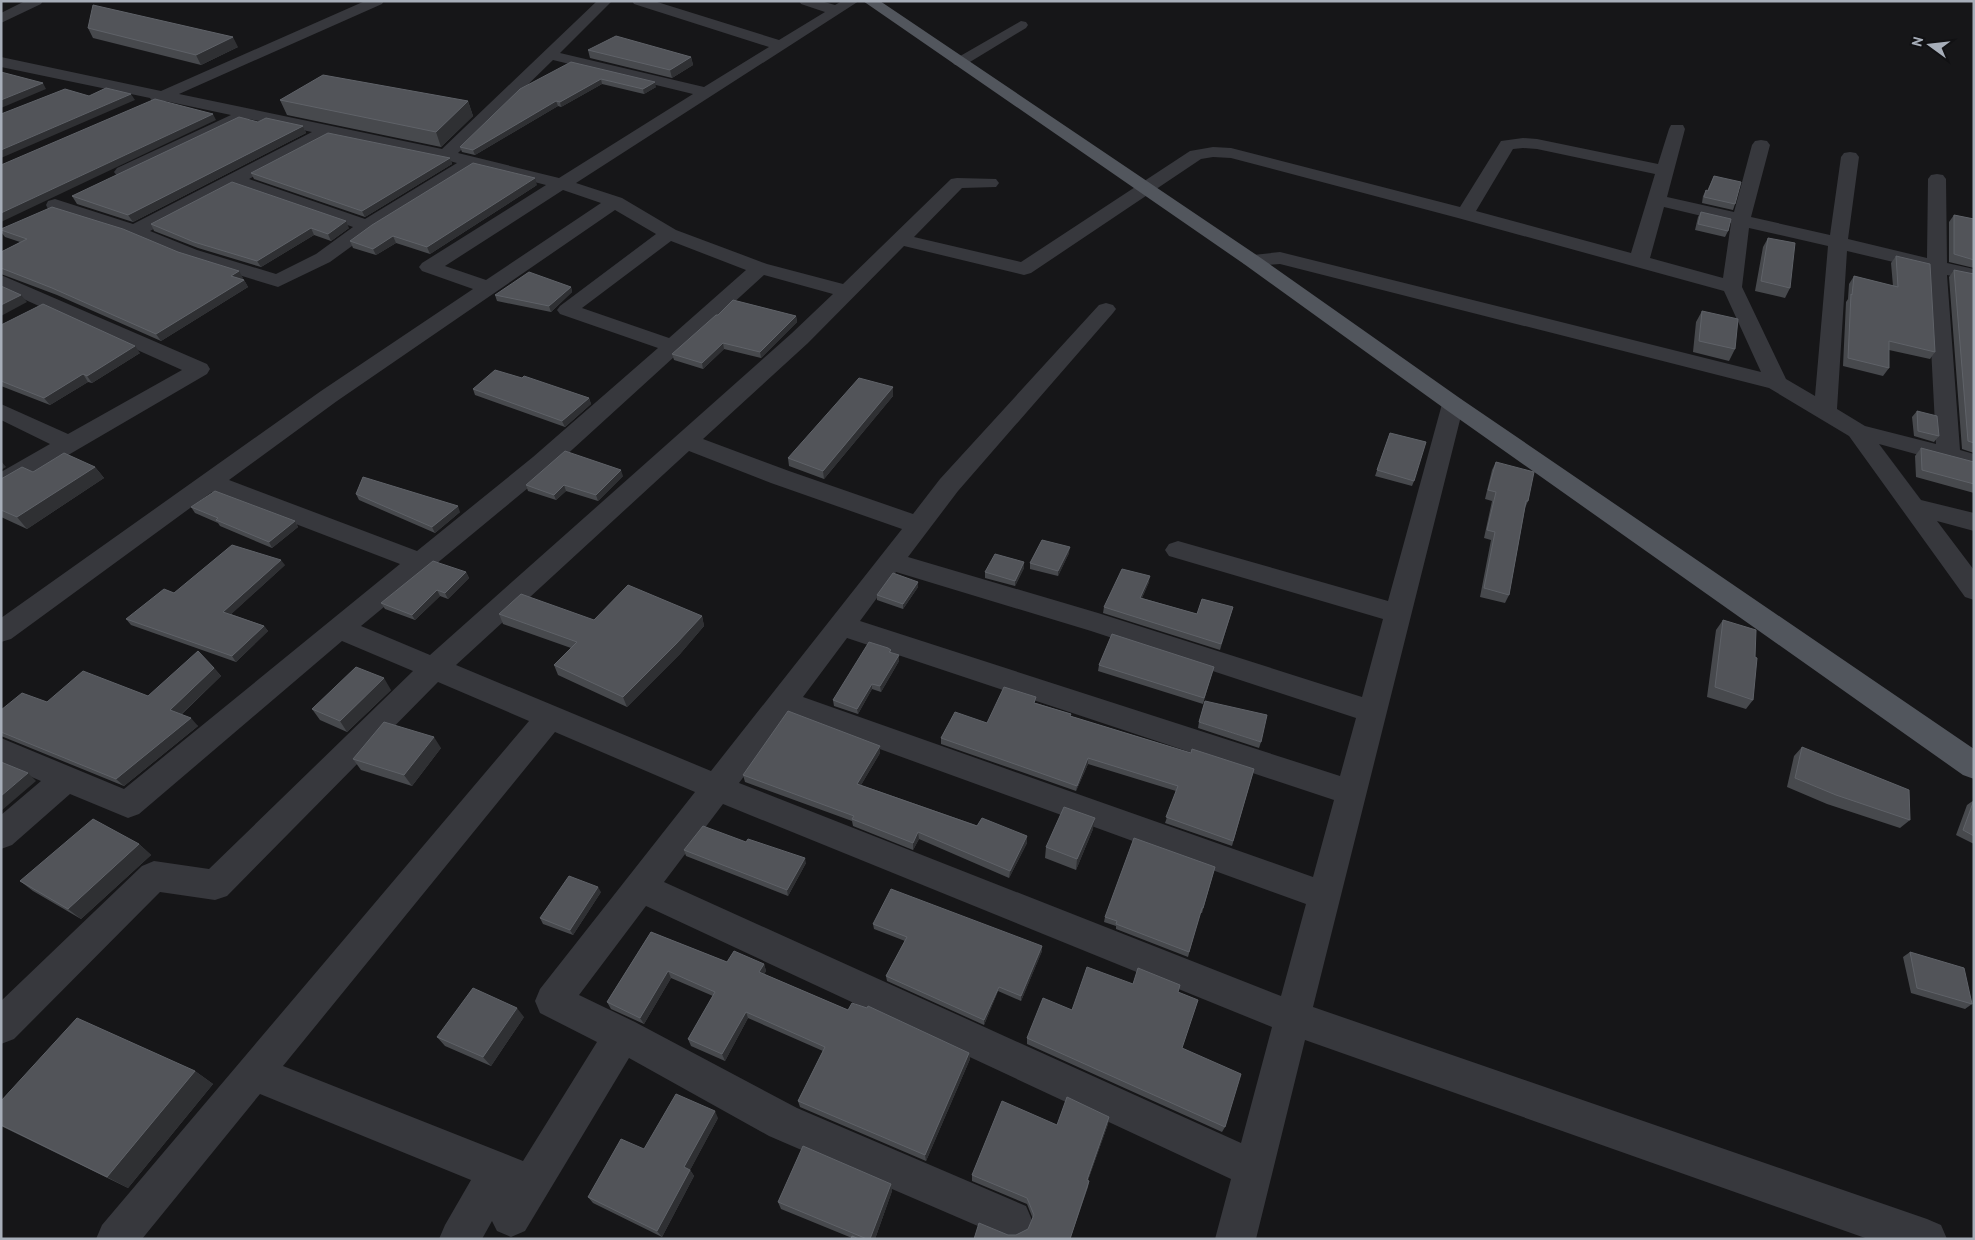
<svg xmlns="http://www.w3.org/2000/svg" width="1975" height="1240" font-family="'PT Sans',sans-serif">
<style>
.lines{fill:none;stroke-linecap:round;stroke-linejoin:round}
.minor{fill:#37383d;fill-rule:evenodd}
.major{fill:#52565d;fill-rule:evenodd}
.wall{fill:#47494d}
.shaded-wall{fill:#2f3033}
.building{fill:#525459;stroke:#5f6268}
</style>
<rect width="100%" height="100%" fill="#161618"/>
<g class="lines">
<path class="minor" d="M 25,1 L 43,1 L 41,4 L 1,23 L 1,13 Z
M 365,1 L 384,1 L 382,4 L 179,94 L 442,149 L 597,1 L 612,1 L 560,53 L 704,87 L 769,47 L 634,4 L 632,1 L 654,1 L 779,40 L 825,12 L 801,4 L 799,1 L 821,1 L 835,5 L 842,1 L 859,1 L 576,183 L 622,198 L 676,230 L 767,264 L 843,284 L 951,179 L 957,178 L 996,179 L 999,183 L 996,187 L 962,188 L 914,237 L 1021,262 L 1190,151 L 1213,147 L 1231,148 L 1460,207 L 1501,141 L 1523,138 L 1537,139 L 1658,164 L 1669,129 L 1671,125 L 1683,125 L 1685,129 L 1667,197 L 1734,212 L 1752,145 L 1755,141 L 1761,140 L 1767,141 L 1770,145 L 1751,217 L 1830,235 L 1841,157 L 1844,153 L 1850,152 L 1856,153 L 1859,157 L 1848,239 L 1927,258 L 1928,179 L 1931,175 L 1937,174 L 1943,175 L 1946,179 L 1947,263 L 1974,269 L 1974,281 L 1947,275 L 1960,450 L 1974,454 L 1974,470 L 1879,444 L 1921,500 L 1974,513 L 1974,531 L 1937,521 L 1974,570 L 1974,600 L 1965,597 L 1849,436 L 1769,388 L 1280,264 L 1251,266 L 1244,264 L 1241,260 L 1244,256 L 1280,252 L 1761,372 L 1724,291 L 1458,218 L 1231,158 L 1213,157 L 1201,159 L 1031,273 L 1024,275 L 904,246 L 808,343 L 703,439 L 789,471 L 913,514 L 940,479 L 1099,305 L 1106,303 L 1113,305 L 1116,309 L 1113,313 L 958,491 L 908,557 L 1098,613 L 1362,697 L 1383,619 L 1169,556 L 1165,550 L 1169,544 L 1178,541 L 1388,601 L 1442,404 L 1445,399 L 1453,397 L 1461,399 L 1464,404 L 1313,1007 L 1927,1219 L 1941,1225 L 1947,1239 L 1868,1239 L 1305,1040 L 1256,1239 L 1215,1239 L 1231,1179 L 646,906 L 579,995 L 635,1022 L 797,1108 L 1026,1206 L 1032,1220 L 1026,1234 L 1016,1239 L 1008,1239 L 769,1136 L 629,1058 L 525,1231 L 511,1237 L 497,1231 L 492,1221 L 482,1239 L 439,1239 L 445,1225 L 471,1180 L 260,1094 L 142,1239 L 96,1239 L 102,1225 L 529,721 L 438,682 L 227,896 L 215,900 L 160,892 L 14,1039 L 1,1044 L 1,1001 L 142,866 L 154,861 L 209,869 L 413,671 L 342,641 L 139,814 L 128,818 L 70,794 L 12,845 L 1,849 L 1,815 L 41,781 L 1,764 L 1,738 L 124,789 L 400,564 L 212,492 L 11,639 L 1,642 L 1,618 L 321,391 L 473,289 L 422,271 L 419,267 L 422,263 L 546,185 L 475,167 L 374,230 L 330,262 L 278,287 L 183,258 L 128,235 L 48,209 L 46,205 L 48,201 L 55,199 L 133,224 L 312,132 L 249,119 L 123,177 L 117,176 L 114,172 L 117,168 L 231,115 L 165,101 L 158,103 L 152,101 L 150,98 L 1,67 L 1,57 L 161,91 ZM 553,60 L 693,94 L 559,178 L 458,153 ZM 330,136 L 446,160 L 457,163 L 365,219 L 249,179 ZM 1523,148 L 1537,149 L 1655,174 L 1631,253 L 1476,211 L 1513,149 ZM 235,186 L 353,227 L 316,254 L 276,274 L 197,250 L 150,231 ZM 563,190 L 601,203 L 486,280 L 445,266 ZM 1664,207 L 1731,223 L 1723,278 L 1650,258 ZM 615,210 L 656,234 L 560,306 L 557,310 L 560,314 L 658,348 L 533,457 L 417,551 L 229,480 L 337,401 ZM 1749,228 L 1828,246 L 1815,396 L 1786,379 L 1742,287 ZM 671,241 L 746,270 L 669,338 L 582,308 ZM 1847,251 L 1927,270 L 1936,444 L 1865,426 L 1837,409 ZM 764,275 L 833,294 L 792,333 L 430,655 L 361,626 L 551,469 ZM 689,451 L 771,483 L 902,529 L 711,771 L 456,665 ZM 896,572 L 1091,631 L 1356,718 L 1340,776 L 860,621 ZM 847,638 L 1334,800 L 1313,877 L 803,697 ZM 789,716 L 1306,904 L 1281,996 L 739,783 ZM 555,732 L 695,792 L 540,989 L 535,1001 L 540,1013 L 597,1042 L 523,1161 L 283,1066 ZM 723,804 L 1272,1027 L 1241,1143 L 664,882 Z
M 1021,21 L 1026,22 L 1028,25 L 1026,28 L 965,65 L 955,65 L 952,62 L 955,59 Z
M 1,275 L 207,364 L 210,369 L 207,374 L 10,489 L 1,491 L 1,472 L 50,444 L 1,420 L 1,404 L 68,434 L 182,370 L 1,289 Z"/>
<path class="major" d="M 863,1 L 880,1 L 1258,256 L 1461,399 L 1974,749 L 1974,779 L 1963,775 L 1445,409 L 1244,264 Z"/>
</g>
<path class="wall" d="M 88,28 L 238,47 L 201,65 L 93,38 Z
M 588,50 L 691,57 L 693,65 L 672,78 L 590,58 Z
M 571,62 L 656,87 L 644,94 L 602,84 L 561,107 L 558,106 L 475,155 L 462,152 L 460,147 Z
M 280,100 L 468,101 L 473,116 L 441,147 L 287,115 Z
M 258,122 L 303,126 L 306,133 L 133,222 L 77,204 L 72,196 Z
M 450,158 L 452,164 L 365,217 L 254,179 L 251,173 Z
M 1714,176 L 1735,204 L 1733,210 L 1702,203 L 1703,196 L 1706,190 L 1707,191 Z
M 537,185 L 430,254 L 396,243 L 376,255 L 353,248 L 350,241 Z
M 1701,212 L 1728,231 L 1725,237 L 1695,230 L 1698,217 Z
M 1954,215 L 1974,219 L 1974,268 L 1949,262 L 1949,222 Z
M 151,224 L 349,228 L 331,241 L 314,235 L 261,267 L 198,248 L 154,231 Z
M 1,229 L 178,252 L 243,278 L 242,279 L 244,280 L 248,287 L 161,341 L 57,295 L 1,274 L 1,252 L 20,242 L 5,237 L 1,232 Z
M 1768,238 L 1790,288 L 1785,298 L 1755,291 L 1763,247 Z
M 1896,256 L 1935,352 L 1930,359 L 1889,350 L 1889,368 L 1883,376 L 1843,366 L 1846,302 L 1848,299 L 1849,284 L 1854,276 L 1893,286 L 1891,263 Z
M 1954,270 L 1974,274 L 1974,453 L 1962,449 L 1949,277 Z
M 571,287 L 572,292 L 551,312 L 497,301 L 495,295 Z
M 1702,311 L 1735,349 L 1729,361 L 1693,352 L 1696,322 Z
M 718,315 L 796,316 L 797,322 L 761,358 L 724,349 L 703,369 L 674,360 L 672,354 Z
M 1,325 L 140,353 L 92,383 L 88,382 L 50,405 L 1,386 Z
M 893,387 L 893,396 L 824,479 L 789,466 L 788,458 Z
M 473,389 L 589,398 L 591,404 L 565,427 L 475,395 Z
M 1917,411 L 1939,436 L 1934,442 L 1914,436 L 1912,417 Z
M 1390,433 L 1414,481 L 1412,486 L 1375,476 Z
M 1921,448 L 1974,462 L 1974,493 L 1916,477 L 1915,456 Z
M 1496,462 L 1528,501 L 1525,508 L 1509,595 L 1505,603 L 1480,597 L 1491,540 L 1484,538 L 1492,501 L 1485,499 L 1492,470 Z
M 95,467 L 104,478 L 27,529 L 1,517 L 1,479 L 33,472 Z
M 623,476 L 598,501 L 566,491 L 556,500 L 528,491 L 526,485 Z
M 356,494 L 460,512 L 435,533 L 359,500 Z
M 191,507 L 295,521 L 298,527 L 272,548 L 220,526 L 218,523 L 195,513 Z
M 1069,553 L 1058,576 L 1030,569 L 1030,563 Z
M 1024,562 L 1024,568 L 1015,586 L 985,578 L 985,572 Z
M 285,565 L 231,614 L 264,626 L 268,631 L 236,662 L 131,625 L 126,619 L 174,593 Z
M 466,572 L 469,578 L 448,599 L 440,596 L 415,620 L 385,609 L 381,603 Z
M 918,582 L 918,587 L 903,609 L 877,600 L 877,595 Z
M 1149,582 L 1142,598 L 1197,614 L 1233,607 L 1220,650 L 1103,613 L 1104,607 Z
M 499,614 L 594,620 L 702,616 L 704,626 L 680,654 L 627,707 L 558,675 L 554,665 L 571,648 L 503,624 Z
M 1723,620 L 1753,700 L 1746,709 L 1707,697 L 1716,630 Z
M 891,650 L 891,653 L 899,655 L 899,661 L 881,692 L 872,689 L 858,714 L 834,706 L 833,700 Z
M 1099,665 L 1212,673 L 1203,704 L 1098,671 Z
M 214,668 L 221,676 L 181,715 L 198,726 L 124,786 L 1,736 L 1,710 L 47,702 L 148,696 Z
M 391,690 L 347,732 L 320,720 L 312,709 Z
M 1036,703 L 1071,714 L 1070,716 L 1191,753 L 1254,769 L 1232,846 L 1165,823 L 1176,791 L 1088,764 L 1076,791 L 941,744 L 941,738 L 987,723 Z
M 1199,722 L 1261,742 L 1259,748 L 1198,728 Z
M 1802,747 L 1910,820 L 1900,828 L 1827,804 L 1787,787 L 1794,756 Z
M 441,748 L 412,786 L 361,770 L 353,759 Z
M 880,753 L 861,785 L 1027,843 L 1009,878 L 919,839 L 913,850 L 853,826 L 852,821 L 745,782 L 743,775 Z
M 1974,800 L 1974,844 L 1956,835 L 1967,805 Z
M 1093,829 L 1076,870 L 1045,858 L 1046,847 Z
M 746,842 L 806,863 L 788,896 L 686,856 L 684,850 Z
M 139,844 L 151,855 L 81,919 L 33,891 L 20,881 Z
M 1215,867 L 1202,913 L 1200,913 L 1188,957 L 1116,929 L 1116,926 L 1104,922 L 1105,917 Z
M 601,892 L 573,935 L 543,924 L 540,918 Z
M 873,924 L 1042,951 L 1021,1001 L 998,991 L 984,1025 L 887,981 L 886,976 L 905,941 L 874,929 Z
M 651,932 L 727,962 L 764,964 L 766,971 L 764,974 L 848,1010 L 969,1053 L 970,1059 L 926,1161 L 800,1107 L 798,1101 L 823,1051 L 748,1018 L 725,1061 L 691,1046 L 688,1039 L 713,996 L 671,978 L 644,1024 L 611,1009 L 607,1002 Z
M 1910,952 L 1972,1004 L 1965,1009 L 1911,993 L 1903,957 Z
M 1133,984 L 1178,992 L 1182,1048 L 1225,1127 L 1222,1132 L 1027,1044 L 1027,1038 L 1072,1010 Z
M 524,1017 L 491,1066 L 445,1046 L 437,1037 Z
M 195,1071 L 213,1084 L 128,1188 L 1,1126 L 1,1101 Z
M 1109,1117 L 1108,1124 L 1088,1180 L 1089,1181 L 1088,1187 L 1070,1239 L 1008,1235 L 1016,1235 L 1028,1229 L 1033,1219 L 1027,1204 L 972,1181 L 972,1175 L 1057,1125 Z
M 718,1118 L 690,1170 L 694,1176 L 662,1237 L 593,1203 L 588,1197 L 644,1149 Z
M 891,1184 L 892,1191 L 875,1239 L 851,1239 L 852,1238 L 781,1209 L 778,1202 Z"/>
<path class="shaded-wall" d="M 233,37 L 238,47 L 201,65 L 196,55 Z
M 691,57 L 693,65 L 672,78 L 670,70 Z
M 601,79 L 602,84 L 561,107 L 560,102 Z
M 655,82 L 656,87 L 644,94 L 643,89 Z
M 43,83 L 46,89 L 1,108 L 1,100 Z
M 131,94 L 135,100 L 1,158 L 1,150 Z
M 468,101 L 473,116 L 441,147 L 436,132 Z
M 556,101 L 558,106 L 475,155 L 473,150 Z
M 213,114 L 216,120 L 1,222 L 1,213 Z
M 303,126 L 306,133 L 133,222 L 128,215 Z
M 450,158 L 452,164 L 365,217 L 362,211 Z
M 535,178 L 537,185 L 430,254 L 427,247 Z
M 346,221 L 349,228 L 331,241 L 328,234 Z
M 311,228 L 314,235 L 261,267 L 257,261 Z
M 393,236 L 396,243 L 376,255 L 373,249 Z
M 239,271 L 243,278 L 235,283 L 231,276 Z
M 244,280 L 248,287 L 161,341 L 156,334 Z
M 571,287 L 572,292 L 551,312 L 549,306 Z
M 21,295 L 27,302 L 1,316 L 1,305 Z
M 796,316 L 797,322 L 761,358 L 760,352 Z
M 723,343 L 724,349 L 703,369 L 702,363 Z
M 135,346 L 140,353 L 92,383 L 87,376 Z
M 83,374 L 88,382 L 50,405 L 44,398 Z
M 893,387 L 893,396 L 824,479 L 823,471 Z
M 589,398 L 591,404 L 565,427 L 562,421 Z
M 1,461 L 6,467 L 1,470 Z
M 95,467 L 104,478 L 27,529 L 17,517 Z
M 621,470 L 623,476 L 598,501 L 596,495 Z
M 564,485 L 566,491 L 556,500 L 554,495 Z
M 458,506 L 460,512 L 435,533 L 432,527 Z
M 295,521 L 298,527 L 272,548 L 269,542 Z
M 1070,547 L 1069,553 L 1058,576 L 1058,571 Z
M 281,560 L 285,565 L 227,618 L 223,612 Z
M 1024,562 L 1024,568 L 1015,586 L 1015,581 Z
M 466,572 L 469,578 L 448,599 L 445,593 Z
M 1150,576 L 1149,582 L 1139,604 L 1140,598 Z
M 918,582 L 918,587 L 903,609 L 903,604 Z
M 437,590 L 440,596 L 415,620 L 412,615 Z
M 702,616 L 704,626 L 680,654 L 627,707 L 623,697 Z
M 264,626 L 268,631 L 236,662 L 232,656 Z
M 899,655 L 899,661 L 881,692 L 880,686 Z
M 214,668 L 221,676 L 177,718 L 170,710 Z
M 384,678 L 391,690 L 347,732 L 340,721 Z
M 872,684 L 872,689 L 858,714 L 857,709 Z
M 191,718 L 198,726 L 124,786 L 116,779 Z
M 434,737 L 441,748 L 412,786 L 404,775 Z
M 880,746 L 880,753 L 858,790 L 857,784 Z
M 1088,758 L 1088,764 L 1076,791 L 1077,786 Z
M 28,773 L 36,781 L 1,811 L 1,796 Z
M 1095,818 L 1093,829 L 1076,870 L 1077,859 Z
M 918,832 L 919,839 L 913,850 L 913,843 Z
M 1027,836 L 1027,843 L 1009,878 L 1010,871 Z
M 139,844 L 151,855 L 81,919 L 68,909 Z
M 805,858 L 806,863 L 788,896 L 787,890 Z
M 598,887 L 601,892 L 573,935 L 570,930 Z
M 1042,946 L 1042,951 L 1021,1001 L 1021,996 Z
M 764,964 L 766,971 L 762,979 L 759,972 Z
M 668,971 L 671,978 L 644,1024 L 640,1018 Z
M 999,987 L 998,991 L 984,1025 L 984,1020 Z
M 517,1008 L 524,1017 L 491,1066 L 483,1057 Z
M 746,1012 L 748,1018 L 725,1061 L 722,1054 Z
M 969,1053 L 970,1059 L 926,1161 L 925,1155 Z
M 195,1071 L 213,1084 L 128,1188 L 107,1177 Z
M 715,1111 L 718,1118 L 688,1174 L 684,1167 Z
M 1109,1117 L 1108,1124 L 1086,1186 L 1087,1180 Z
M 690,1170 L 694,1176 L 662,1237 L 657,1231 Z
M 891,1184 L 892,1191 L 875,1239 L 870,1239 Z"/>
<path class="building" d="M 93,5 L 233,37 L 196,55 L 88,28 Z
M 616,36 L 691,57 L 670,70 L 588,50 Z
M 571,62 L 655,82 L 643,89 L 601,79 L 560,102 L 556,101 L 473,150 L 460,147 L 520,89 Z
M 1,72 L 43,83 L 1,100 Z
M 323,75 L 468,101 L 436,132 L 280,100 Z
M 106,88 L 131,94 L 1,150 L 1,114 L 65,89 L 89,96 Z
M 155,99 L 213,114 L 1,213 L 1,165 Z
M 239,117 L 258,122 L 266,118 L 303,126 L 128,215 L 72,196 Z
M 328,133 L 450,158 L 362,211 L 251,173 Z
M 473,163 L 535,178 L 427,247 L 393,236 L 373,249 L 350,241 L 372,225 Z
M 1714,176 L 1741,182 L 1735,204 L 1704,197 L 1706,190 L 1708,191 Z
M 232,182 L 346,221 L 328,234 L 311,228 L 257,261 L 194,242 L 151,224 Z
M 52,207 L 123,229 L 178,252 L 239,271 L 231,276 L 244,280 L 156,334 L 52,288 L 1,268 L 1,252 L 27,239 L 1,230 L 1,229 Z
M 1701,212 L 1731,219 L 1728,231 L 1698,224 Z
M 1954,215 L 1974,219 L 1974,260 L 1954,254 Z
M 1768,238 L 1795,243 L 1790,288 L 1761,281 Z
M 1896,256 L 1930,264 L 1935,352 L 1889,341 L 1889,368 L 1848,358 L 1851,294 L 1852,295 L 1854,276 L 1898,287 Z
M 1954,270 L 1974,274 L 1974,443 L 1968,441 Z
M 529,272 L 571,287 L 549,306 L 495,295 Z
M 1,286 L 21,295 L 1,305 Z
M 733,300 L 796,316 L 760,352 L 723,343 L 702,363 L 672,354 L 716,315 L 718,315 Z
M 43,304 L 135,346 L 87,376 L 83,374 L 44,398 L 1,381 L 1,325 Z
M 1702,311 L 1738,319 L 1735,349 L 1699,341 Z
M 495,370 L 522,378 L 524,376 L 589,398 L 562,421 L 473,389 Z
M 859,378 L 893,387 L 823,471 L 788,458 Z
M 1917,411 L 1937,416 L 1939,436 L 1918,431 Z
M 1390,433 L 1426,442 L 1414,481 L 1377,470 Z
M 1921,448 L 1974,462 L 1974,484 L 1922,470 Z
M 565,451 L 621,470 L 596,495 L 564,485 L 554,495 L 526,485 Z
M 64,453 L 95,467 L 17,517 L 1,510 L 1,479 L 22,467 L 33,472 Z
M 1496,462 L 1534,472 L 1528,501 L 1526,501 L 1509,595 L 1484,588 L 1495,532 L 1487,530 L 1496,492 L 1488,490 Z
M 363,477 L 458,506 L 432,527 L 356,494 Z
M 215,491 L 295,521 L 269,542 L 216,520 L 218,518 L 191,507 Z
M 1042,540 L 1070,547 L 1058,571 L 1030,563 Z
M 232,545 L 281,560 L 223,612 L 264,626 L 232,656 L 126,619 L 164,589 L 174,593 Z
M 995,554 L 1024,562 L 1015,581 L 985,572 Z
M 433,561 L 466,572 L 445,593 L 437,590 L 412,615 L 381,603 Z
M 1122,569 L 1150,576 L 1140,598 L 1197,614 L 1202,599 L 1233,607 L 1221,644 L 1104,607 Z
M 893,573 L 918,582 L 903,604 L 877,595 Z
M 628,585 L 702,616 L 676,644 L 623,697 L 554,665 L 577,642 L 499,614 L 521,594 L 594,620 Z
M 1723,620 L 1756,630 L 1755,657 L 1757,658 L 1753,700 L 1715,687 Z
M 1112,634 L 1214,667 L 1204,698 L 1099,665 Z
M 869,642 L 888,648 L 891,650 L 889,652 L 899,655 L 880,686 L 872,684 L 857,709 L 833,700 Z
M 198,651 L 214,668 L 170,710 L 191,718 L 116,779 L 1,732 L 1,710 L 22,693 L 47,702 L 83,671 L 148,696 Z
M 356,667 L 384,678 L 340,721 L 312,709 Z
M 1004,687 L 1036,697 L 1034,703 L 1071,714 L 1070,716 L 1191,753 L 1192,749 L 1254,769 L 1233,841 L 1166,817 L 1178,786 L 1088,758 L 1077,786 L 941,738 L 955,712 L 987,723 Z
M 1205,701 L 1267,715 L 1261,742 L 1199,722 Z
M 788,711 L 880,746 L 857,784 L 977,826 L 982,818 L 1027,836 L 1010,871 L 918,832 L 913,843 L 852,819 L 854,816 L 743,775 Z
M 384,722 L 434,737 L 404,775 L 353,759 Z
M 1802,747 L 1909,790 L 1910,820 L 1836,795 L 1795,778 Z
M 1,762 L 28,773 L 1,796 Z
M 1974,800 L 1974,836 L 1963,830 Z
M 1064,807 L 1095,818 L 1077,859 L 1046,847 Z
M 93,819 L 139,844 L 68,909 L 20,881 Z
M 703,826 L 746,842 L 748,839 L 805,858 L 787,890 L 684,850 Z
M 1134,838 L 1215,867 L 1203,908 L 1202,908 L 1189,952 L 1116,924 L 1117,921 L 1105,917 Z
M 569,876 L 598,887 L 570,930 L 540,918 Z
M 891,889 L 1042,946 L 1021,996 L 999,987 L 984,1020 L 886,976 L 907,937 L 873,924 Z
M 651,932 L 727,962 L 734,951 L 764,964 L 759,972 L 848,1010 L 852,1003 L 867,1008 L 868,1006 L 969,1053 L 925,1155 L 798,1101 L 825,1047 L 746,1012 L 722,1054 L 688,1039 L 715,992 L 668,971 L 640,1018 L 607,1002 Z
M 1910,952 L 1964,968 L 1972,1004 L 1917,988 Z
M 1087,967 L 1133,984 L 1138,968 L 1180,985 L 1178,992 L 1198,1000 L 1182,1048 L 1241,1074 L 1225,1127 L 1027,1038 L 1043,998 L 1072,1010 Z
M 473,988 L 517,1008 L 483,1057 L 437,1037 Z
M 77,1018 L 195,1071 L 107,1177 L 1,1125 L 1,1101 Z
M 676,1094 L 715,1111 L 684,1167 L 690,1170 L 657,1231 L 588,1197 L 621,1139 L 644,1149 Z
M 1067,1097 L 1109,1117 L 1087,1180 L 1089,1181 L 1070,1239 L 974,1239 L 979,1223 L 1008,1235 L 1016,1235 L 1028,1229 L 1034,1215 L 1027,1198 L 972,1175 L 1002,1101 L 1057,1125 Z
M 803,1146 L 891,1184 L 870,1239 L 867,1239 L 778,1202 Z
M 852,1236 L 859,1239 L 851,1239 Z"/>
<rect width="1975" height="1240" fill="none" stroke="#a7aeb9" stroke-width="5"/>
<g transform="translate(1930 45) rotate(285)" stroke="#111113" stroke-width="4" paint-order="stroke">
<path d="M0-4L9 19L0 12L-9 19Z" fill="#a7aeb9"/>
<text y="-8" font-size="14" font-weight="bold" text-anchor="middle" fill="#a7aeb9">N</text>
</g>
</svg>
